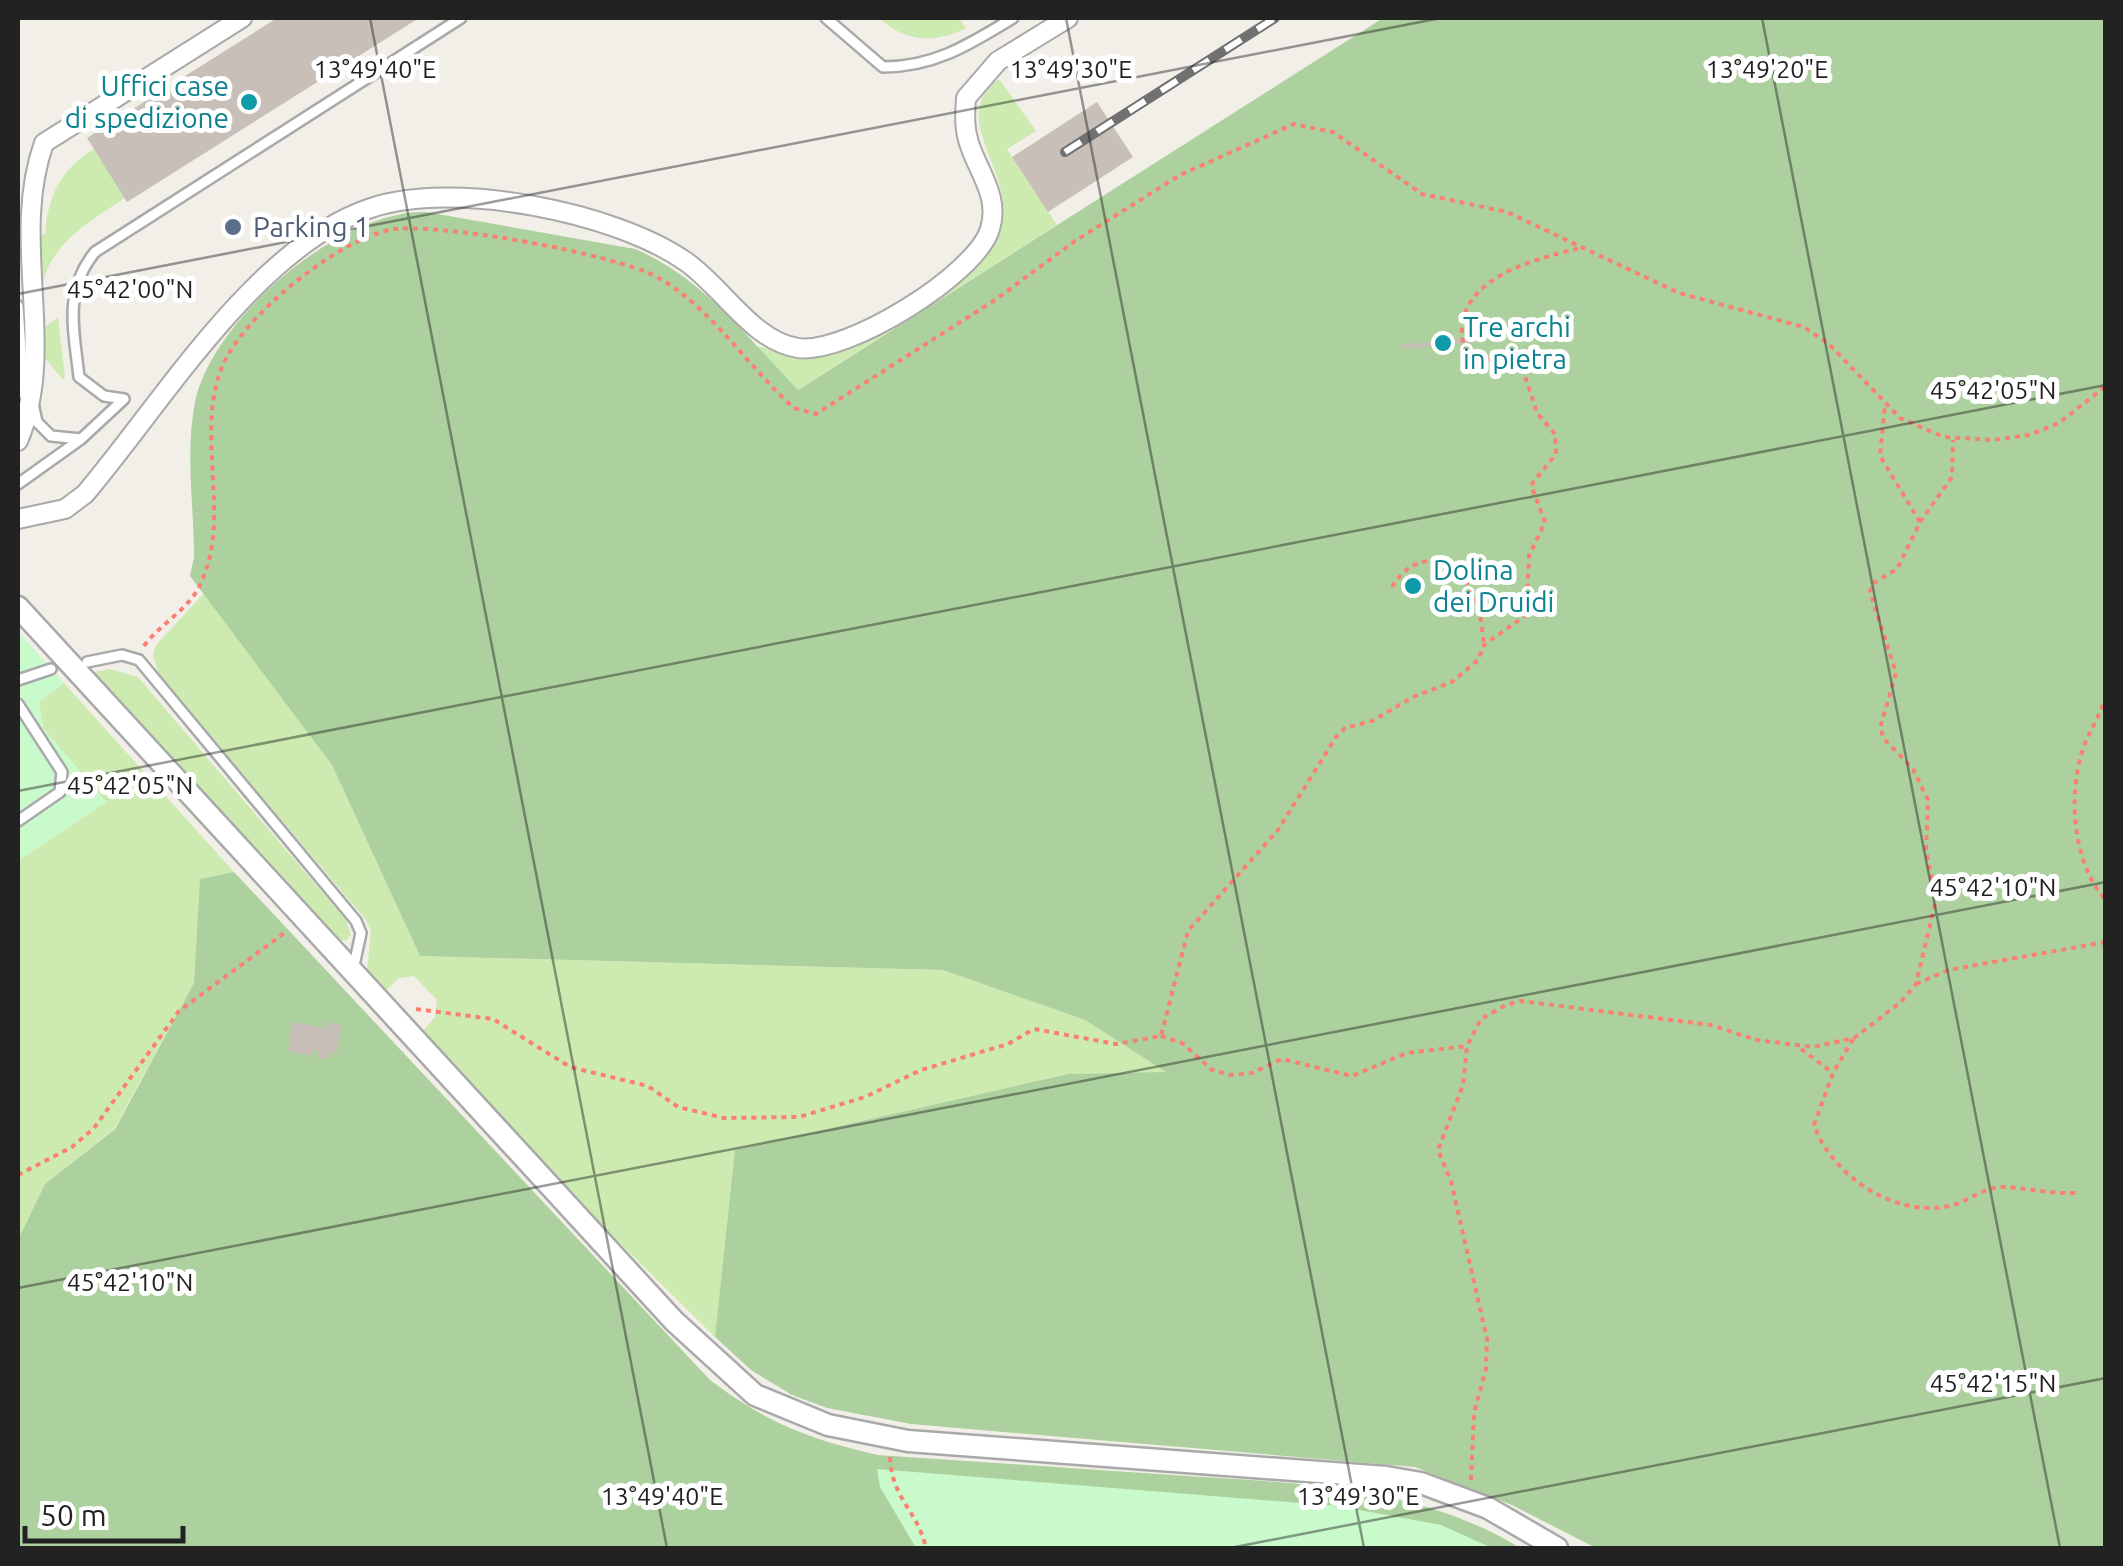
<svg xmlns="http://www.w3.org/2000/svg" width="2123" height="1566" font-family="Ubuntu,sans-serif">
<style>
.grass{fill:#cdebb0}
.forest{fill:#add19e}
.park{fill:#c8facc}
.building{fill:#c7bfb8}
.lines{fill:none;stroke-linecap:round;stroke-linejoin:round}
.service-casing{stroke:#a9a9a9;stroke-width:14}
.minor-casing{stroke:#a9a9a9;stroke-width:22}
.tertiary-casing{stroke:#a9a9a9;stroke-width:25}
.path{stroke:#fa8072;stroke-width:4;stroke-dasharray:5 5;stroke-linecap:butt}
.service{stroke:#fff;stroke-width:9}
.minor{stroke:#fff;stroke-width:18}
.tertiary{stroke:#fff;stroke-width:20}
.rail-casing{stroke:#707070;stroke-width:10}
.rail{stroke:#fff;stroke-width:6;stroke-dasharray:19;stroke-linecap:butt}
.ticks{fill:none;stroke:#222;stroke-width:2.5;stroke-opacity:0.45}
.culture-dot{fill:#0f9aa8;stroke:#fff;stroke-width:4}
.service-dot{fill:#5c6f8a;stroke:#fff;stroke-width:4}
.labels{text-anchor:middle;stroke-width:10;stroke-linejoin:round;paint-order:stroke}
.culture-label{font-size:28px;fill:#0d838f;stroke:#fff;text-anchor:start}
.service-label{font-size:28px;fill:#4e5e75;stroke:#fff;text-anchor:start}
.ticks-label{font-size:25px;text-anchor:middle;fill:#222;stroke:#fff;stroke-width:10;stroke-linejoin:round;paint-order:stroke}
</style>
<rect width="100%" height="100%" fill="#f2efe9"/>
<path class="grass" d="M 879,18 L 959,18 L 966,28 C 935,44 904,42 879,18 Z
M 999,79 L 1036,131 L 1007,149 L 1057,225 L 797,390 L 755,346 C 779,349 799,359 823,355 C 854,351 959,285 980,261 C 992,248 1001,231 1003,213 C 1008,168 949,114 999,79 Z
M 94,149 L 125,198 C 88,223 49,243 41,291 L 37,235 L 45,234 C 48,196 60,170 94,149 Z
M 58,317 L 65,377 L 63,380 L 41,353 L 41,330 Z
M 205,592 L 332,765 L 420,956 L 943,970 L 1085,1020 L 1168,1073 L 1068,1074 L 736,1150 L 715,1337 L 510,1135 L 421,1033 L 435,1017 L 437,1000 L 414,976 L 399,978 L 386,991 L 367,970 L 371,931 L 366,920 L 159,675 L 153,655 L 156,645 Z
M 110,669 L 138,677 L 346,920 L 351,935 L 346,941 L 334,939 L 94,672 Z
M 64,683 L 234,872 L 201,879 L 194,983 L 114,1129 L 45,1184 L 18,1240 L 18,861 L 106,802 L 43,728 L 39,702 Z"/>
<path class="forest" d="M 1383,18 L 2105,18 L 2105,1548 L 1596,1548 L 1512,1505 L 1415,1467 L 911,1424 L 827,1408 L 792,1395 L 751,1370 L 715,1337 L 735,1150 L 1068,1074 L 1166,1072 L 1085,1020 L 943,970 L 420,956 L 332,765 L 190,576 L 194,557 C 194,506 185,453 195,402 C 212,319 341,209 426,212 L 635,249 C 702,277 748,338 798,390 Z
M 234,872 L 710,1380 C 769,1424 807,1438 878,1455 C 972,1461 1065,1468 1159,1474 C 1281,1483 1414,1482 1520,1548 L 18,1548 L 18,1240 L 45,1184 L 115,1129 L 194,983 L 200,879 Z"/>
<path class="park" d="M 18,632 L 64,683 L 39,702 L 43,728 L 106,802 L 18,861 Z
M 877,1469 L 1338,1506 L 1441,1525 L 1492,1548 L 916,1548 L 880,1487 Z"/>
<path class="building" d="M 277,18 L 419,18 L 127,202 L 87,138 Z
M 1097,102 L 1133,157 L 1048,212 L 1012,157 Z
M 1476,337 L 1477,342 L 1401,349 L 1401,345 Z
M 292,1022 L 326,1028 L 328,1022 L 342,1025 L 336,1054 L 330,1053 L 329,1059 L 317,1057 L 318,1051 L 313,1050 L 312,1056 L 288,1051 Z"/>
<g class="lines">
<g class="service-casing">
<path id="service" d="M 826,18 L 883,67 C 935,67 970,44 1013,18
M 18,306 L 22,365 L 18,394
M 124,399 L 104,396 L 79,377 C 74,330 63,291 95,252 L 461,18
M 33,403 L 37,422 L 51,436 L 81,439
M 18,484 L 81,439 L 124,399
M 87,662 L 122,655 L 139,660 L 356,921 L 361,933 L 353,970
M 18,680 L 51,669
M 18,704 L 62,772 L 60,792 L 18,821"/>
</g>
<g class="minor-casing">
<path id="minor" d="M 18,441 C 58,347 9,241 44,143 L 242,18
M 18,519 L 65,509 L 85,494 C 161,405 256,246 371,208 C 454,180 614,212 685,261 C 722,286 752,341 798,348 C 846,355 976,275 990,229 C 1000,196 978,172 969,143 C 964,128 965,114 966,98 L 998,61 L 1068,18"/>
</g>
<g class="tertiary-casing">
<path id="tertiary" d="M 18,607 L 674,1321 L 755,1395 L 828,1425 L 908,1441 L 1386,1477 L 1421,1483 L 1488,1508 L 1557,1548"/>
</g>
<path class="path" d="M 1920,522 L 1952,477 L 1953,440
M 1392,587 C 1417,546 1459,556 1475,598 C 1481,613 1482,630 1484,645
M 144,646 C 160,624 189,609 200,585 C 233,517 194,437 222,367 C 242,317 336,241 389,230 C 434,221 615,254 657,277 C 711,307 748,367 794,408 L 816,414 L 995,300 L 1075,241 L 1180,175 L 1294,124 L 1333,132 L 1422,194 L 1507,212 L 1679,293 L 1804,327 L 1830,345 L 1900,418 L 1944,437 L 1994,440 L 2029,435 L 2059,423 L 2106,386
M 2106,695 C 2100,718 2088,732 2082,752 C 2068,797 2073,865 2106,900
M 1916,984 L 1948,970 L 2106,942
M 416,1009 L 493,1019 L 570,1067 L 648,1086 L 678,1107 L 724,1118 L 799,1117 L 865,1097 L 921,1070 L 1008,1044 L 1034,1029 L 1116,1044 L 1161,1036 L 1188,931 L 1278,830 L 1336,737 L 1345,728 L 1372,721 L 1413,697 L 1452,682 L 1478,660 L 1484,645 L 1526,615 L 1529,556 L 1545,522 L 1531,485 L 1556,454 L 1555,434 L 1537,413 L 1522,367 L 1509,359 L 1468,360 C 1438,284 1526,261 1580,248
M 1161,1036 L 1182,1043 L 1212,1070 L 1231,1075 L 1252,1073 L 1282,1059 L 1352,1076 L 1407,1053 L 1467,1046
M 1853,1039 L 1833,1073 L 1814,1125 C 1832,1176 1897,1220 1953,1205 C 1970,1200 1986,1186 2005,1187 C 2028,1188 2048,1194 2075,1193
M 1801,1049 L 1833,1073
M 18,1175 L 72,1147 L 94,1128 L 179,1011 L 287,931
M 890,1457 C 892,1500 917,1509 926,1548
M 1471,1480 L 1474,1413 L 1486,1369 L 1487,1339 L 1451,1181 L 1438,1150 L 1463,1085 L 1467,1046 L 1481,1019 L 1506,1005 L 1521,1001 L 1711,1025 L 1757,1040 L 1813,1047 L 1854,1038 L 1901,1002 L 1916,984 L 1936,900 L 1926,850 L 1928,800 L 1913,769 L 1884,739 L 1880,728 L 1896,673 L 1870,592 L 1872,584 L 1897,569 L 1920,522 L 1880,456 L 1885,405"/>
<use href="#service" class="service"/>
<use href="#minor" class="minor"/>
<use href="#tertiary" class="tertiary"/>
<g class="rail-casing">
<path id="rail" d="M 1065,152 L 1275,18"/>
</g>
<use href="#rail" class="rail"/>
</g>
<path class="ticks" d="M 370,18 L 667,1548M 1066,18 L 1364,1548M 1762,18 L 2060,1548M 18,294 L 1441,18M 18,791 L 2106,385M 18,1288 L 2106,882M 1230,1548 L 2106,1378"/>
<g class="culture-dot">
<circle cx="249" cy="102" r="10"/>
<circle cx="1443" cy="343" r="10"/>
<circle cx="1413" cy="586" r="10"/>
</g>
<circle class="service-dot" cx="233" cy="227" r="10"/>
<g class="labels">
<g class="culture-label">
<text x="229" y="96" text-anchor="end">Uffici case<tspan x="229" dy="32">di spedizione</tspan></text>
<text x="1463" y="337">Tre archi<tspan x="1463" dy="32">in pietra</tspan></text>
<text x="1433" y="580">Dolina<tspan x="1433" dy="32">dei Druidi</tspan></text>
</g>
<g class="service-label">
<text x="253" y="237">Parking 1</text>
</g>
</g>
<g class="ticks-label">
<text x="375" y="78">13°49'40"E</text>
<text x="1071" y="78">13°49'30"E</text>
<text x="1767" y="78">13°49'20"E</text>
<text x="130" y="298">45°42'00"N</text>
<text x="1993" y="399">45°42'05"N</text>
<text x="130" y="794">45°42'05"N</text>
<text x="1993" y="896">45°42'10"N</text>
<text x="130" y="1291">45°42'10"N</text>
<text x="1993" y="1392">45°42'15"N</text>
<text x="662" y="1505">13°49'40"E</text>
<text x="1358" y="1505">13°49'30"E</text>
</g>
<rect width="2123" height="1566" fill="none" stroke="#222222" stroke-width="40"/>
<path d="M25 1526v15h158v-15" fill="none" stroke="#222222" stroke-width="5"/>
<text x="40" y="1526" font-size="30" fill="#222222" stroke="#ffffff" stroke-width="8" paint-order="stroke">50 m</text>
</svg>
